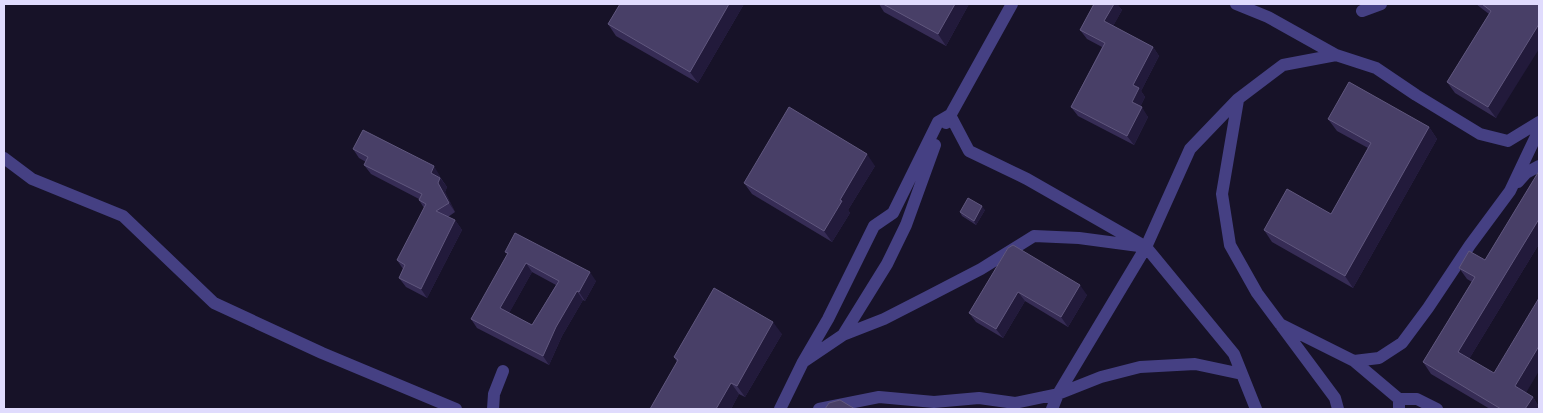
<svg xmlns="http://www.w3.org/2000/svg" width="1543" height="413" font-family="Cabin,sans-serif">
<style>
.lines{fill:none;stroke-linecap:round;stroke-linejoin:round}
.street{stroke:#454083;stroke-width:12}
.wall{fill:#362c55;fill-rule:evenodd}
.shaded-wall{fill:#221a3b}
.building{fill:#483f67;stroke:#60577e;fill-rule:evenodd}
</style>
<rect width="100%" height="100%" fill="#171228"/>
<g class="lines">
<path class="street" d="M 1236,4 L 1268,17 L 1336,55 L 1376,68 L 1416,95 L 1480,134 L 1508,141 L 1539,122
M 1362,11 L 1381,4
M 1238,100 L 1222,194 L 1230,245 L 1257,293 L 1335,398 L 1338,409
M 946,123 L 1012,4
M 4,158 L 32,179 L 123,216 L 214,303 L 322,353 L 456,409
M 1518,182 L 1526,173 L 1539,166
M 1280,324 L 1354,361 L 1379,358 L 1402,343 L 1428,308 L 1470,245 L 1510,191 L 1539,130
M 843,335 L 884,319 L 927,297 L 981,269 L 1034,236 L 1079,238 L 1139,246
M 1354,361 L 1399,399 L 1399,409
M 803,362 L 828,319 L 874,226 L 893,213 L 938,122 L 950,115 L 969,151 L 1027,179 L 1146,247 L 1234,354 L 1256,409
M 1399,399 L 1417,399 L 1437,409
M 493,409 L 494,394 L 503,371
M 780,409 L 803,362 L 843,335 L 887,264 L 906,225 L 935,145
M 819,409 L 879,397 L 934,402 L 979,398 L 1015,403 L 1058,394 L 1101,377 L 1140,367 L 1195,364 L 1242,374
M 1052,409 L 1058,394 L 1146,247 L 1190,149 L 1238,99 L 1283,65 L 1336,55"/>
</g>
<path class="wall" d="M 620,4 L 744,4 L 698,83 L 616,36 L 608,24 Z
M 879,4 L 969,4 L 946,46 L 884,12 Z
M 1094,4 L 1117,4 L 1122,10 L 1113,26 L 1153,47 L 1159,56 L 1141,91 L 1145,97 L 1140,107 L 1148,117 L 1134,145 L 1078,116 L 1071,107 L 1102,47 L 1087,39 L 1080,30 Z
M 1476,4 L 1539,4 L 1496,118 L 1455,93 L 1447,82 L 1489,14 Z
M 1328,119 L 1429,127 L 1437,139 L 1353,288 L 1272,242 L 1264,230 L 1331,214 L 1368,148 L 1337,131 Z
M 353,149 L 440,176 L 440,177 L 447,187 L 445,192 L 455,212 L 448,217 L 455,220 L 462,230 L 427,298 L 406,287 L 399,278 L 403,269 L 397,260 L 424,208 L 419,200 L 419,199 L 371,174 L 364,165 L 366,162 L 359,158 Z
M 875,166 L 848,210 L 850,213 L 832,242 L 752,194 L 744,183 Z
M 1539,171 L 1539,244 L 1469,359 L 1533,397 L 1539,407 L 1539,409 L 1490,409 L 1431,374 L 1423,362 L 1472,282 L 1467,279 L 1459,268 L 1485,260 Z
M 985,210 L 976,225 L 962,216 L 960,212 Z
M 1008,248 L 1087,295 L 1068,327 L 1025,301 L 1003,338 L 976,322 L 969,313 Z
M 505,252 L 596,281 L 585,301 L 583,300 L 562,336 L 549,365 L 477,328 L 471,319 L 508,255 ZM 532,272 L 556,285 L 532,325 L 509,313 Z
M 782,334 L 745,397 L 739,394 L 731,409 L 650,409 L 677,362 L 674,357 Z"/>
<path class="shaded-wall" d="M 729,4 L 744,4 L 698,83 L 690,72 Z
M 955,4 L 969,4 L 946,46 L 938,34 Z
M 1114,4 L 1117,4 L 1122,10 L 1111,30 L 1104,21 Z
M 1539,24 L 1539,49 L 1496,118 L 1488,107 Z
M 1153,47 L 1159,56 L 1141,91 L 1145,97 L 1138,111 L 1132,102 L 1133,85 Z
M 1142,107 L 1148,117 L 1134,145 L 1127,136 Z
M 1429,127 L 1437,139 L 1353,288 L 1345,276 Z
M 867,154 L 875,166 L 848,210 L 850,213 L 832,242 L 824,231 L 840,200 Z
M 434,166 L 440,176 L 437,182 L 431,173 Z
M 440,178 L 447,187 L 445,192 L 455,212 L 449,203 L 438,183 Z
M 982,206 L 985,210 L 976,225 L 974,221 Z
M 1539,219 L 1539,244 L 1466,364 L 1458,352 Z
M 455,220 L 462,230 L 427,298 L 421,289 Z
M 526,263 L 532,272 L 507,317 L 500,308 Z
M 590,272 L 596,281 L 585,301 L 579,292 Z
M 1080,285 L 1087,295 L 1068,327 L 1061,317 Z
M 577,291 L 583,300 L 562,336 L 549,365 L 543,356 L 556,327 Z
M 1018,292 L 1025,301 L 1003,338 L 996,329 Z
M 773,322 L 782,334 L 745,397 L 737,386 Z
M 1539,346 L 1539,371 L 1523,398 L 1515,386 Z
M 731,383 L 739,394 L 731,409 L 716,409 Z
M 1533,397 L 1539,407 L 1539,409 L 1525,409 Z"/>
<path class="building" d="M 620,4 L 729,4 L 690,72 L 608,24 Z
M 883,4 L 955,4 L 938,34 Z
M 1094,4 L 1114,4 L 1104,21 L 1153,47 L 1133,85 L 1139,88 L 1132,102 L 1142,107 L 1127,136 L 1071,107 L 1105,43 L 1080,30 Z
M 1482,4 L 1539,4 L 1539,24 L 1488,107 L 1447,82 L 1491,11 Z
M 1349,82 L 1429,127 L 1345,276 L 1264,230 L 1287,189 L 1331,214 L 1371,143 L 1328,119 Z
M 789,107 L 867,154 L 840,200 L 842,201 L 824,231 L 744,183 Z
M 363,130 L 434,166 L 431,173 L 440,178 L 438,183 L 449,203 L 436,211 L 455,220 L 421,289 L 399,278 L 405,265 L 397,260 L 426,204 L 419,200 L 422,194 L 364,165 L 368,157 L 353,149 Z
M 1539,171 L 1539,219 L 1458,352 L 1494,373 L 1539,298 L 1539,346 L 1515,386 L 1533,397 L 1525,409 L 1501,409 L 1423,362 L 1475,277 L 1459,268 L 1469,251 L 1485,260 Z
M 968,198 L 982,206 L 974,221 L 960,212 Z
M 515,233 L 590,272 L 579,292 L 577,291 L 556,327 L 543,356 L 471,319 L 508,253 L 505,252 ZM 526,263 L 559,281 L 532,325 L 500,308 Z
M 1013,245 L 1080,285 L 1061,317 L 1018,292 L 996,329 L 969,313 L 1008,248 Z
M 714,288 L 773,322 L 737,386 L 731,383 L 716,409 L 650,409 L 678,360 L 674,357 Z
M 840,400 L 855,409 L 825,409 L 829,403 Z"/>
<rect width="1543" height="413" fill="none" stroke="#e0dbfd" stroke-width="10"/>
</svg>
